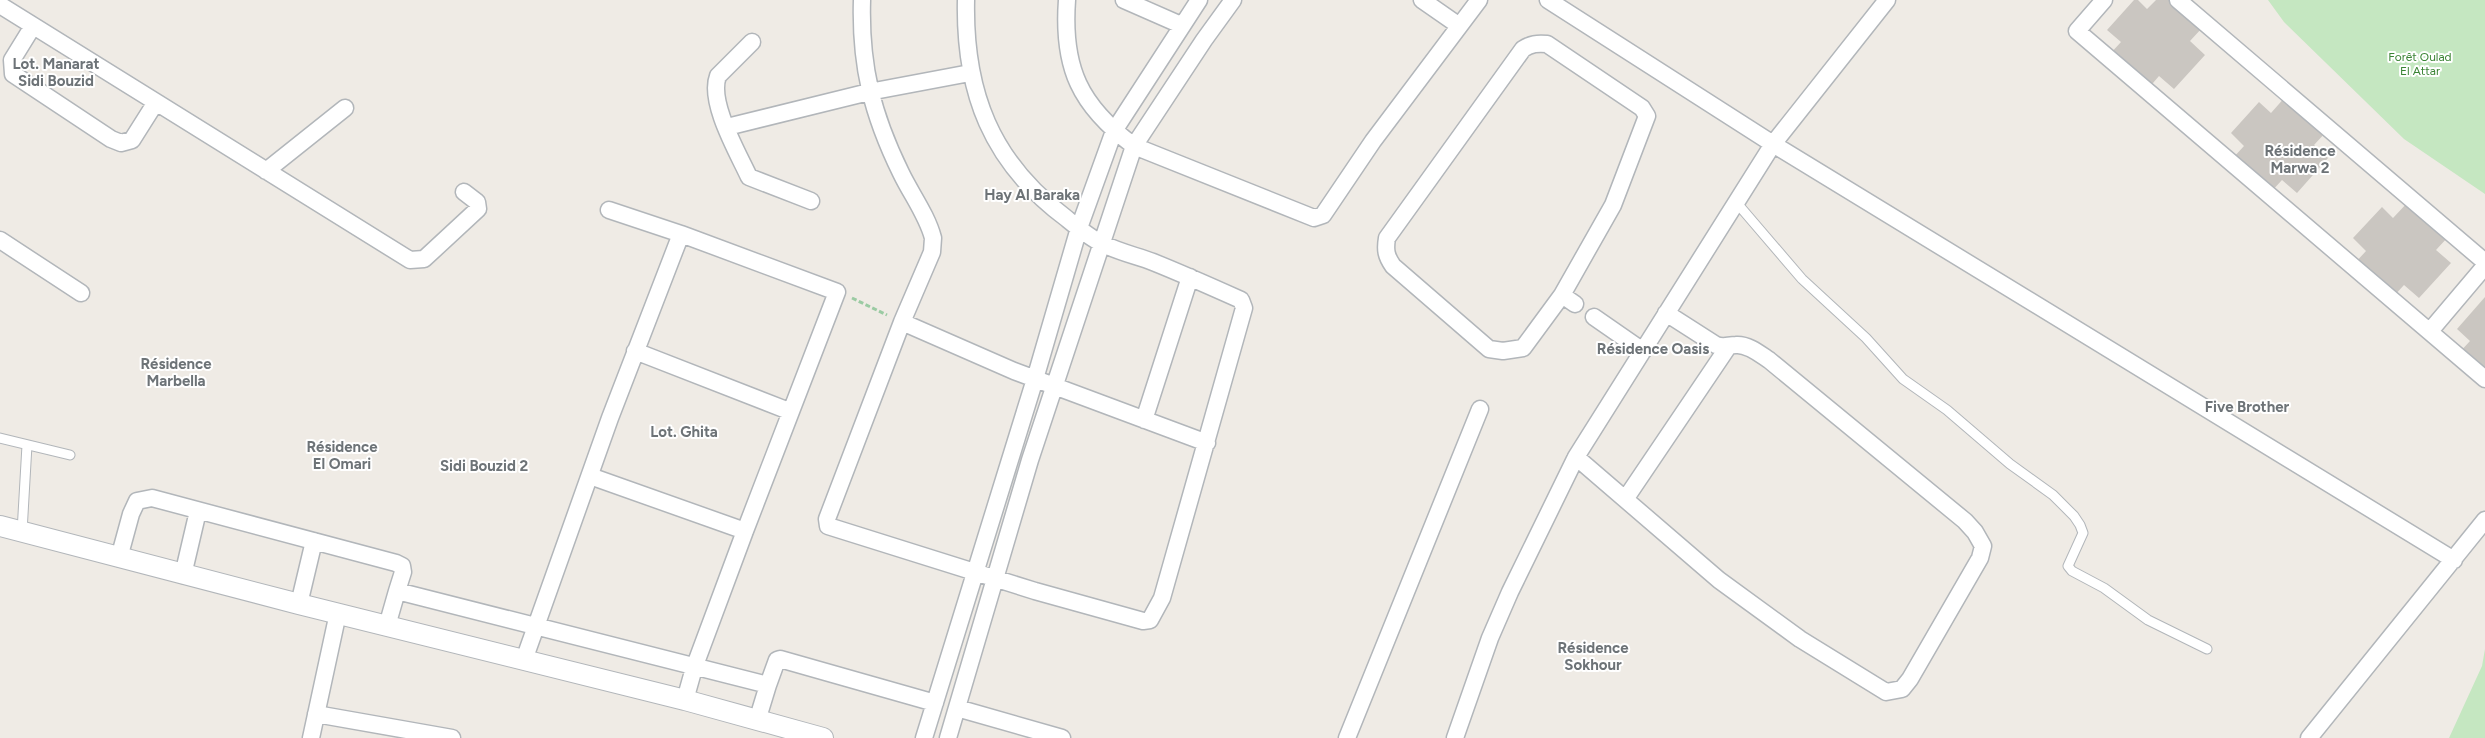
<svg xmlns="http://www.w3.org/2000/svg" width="2485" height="738" font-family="Figtree,sans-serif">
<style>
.green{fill:#c5e7c1}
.building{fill:#cac6c1}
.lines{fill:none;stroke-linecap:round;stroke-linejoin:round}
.service-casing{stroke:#b2b6ba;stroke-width:11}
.minor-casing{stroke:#b2b6ba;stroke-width:19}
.tertiary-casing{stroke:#b2b6ba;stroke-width:22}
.path{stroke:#9bcba3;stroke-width:3;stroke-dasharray:5 2.5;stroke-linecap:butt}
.service{stroke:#fff;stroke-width:9}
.minor{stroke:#fff;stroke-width:16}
.tertiary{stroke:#fff;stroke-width:20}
.labels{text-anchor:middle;stroke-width:4;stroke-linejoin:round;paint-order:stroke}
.park-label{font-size:12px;fill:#3a8434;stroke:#fff}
.quarter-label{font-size:15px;font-weight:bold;fill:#6d7377;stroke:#fff}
</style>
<rect width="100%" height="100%" fill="#efebe5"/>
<path class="green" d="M 2268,0 L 2485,0 L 2485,194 L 2404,139 L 2284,22 Z
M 2485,649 L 2485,738 L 2449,738 L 2482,666 Z"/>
<path class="building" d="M 2134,0 L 2138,0 L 2147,9 L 2156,0 L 2172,0 L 2202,28 L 2190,41 L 2205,55 L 2174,89 L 2159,76 L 2147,90 L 2109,55 L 2121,42 L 2107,30 Z
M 2286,96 L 2326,132 L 2314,145 L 2328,158 L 2297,193 L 2282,180 L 2270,193 L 2232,159 L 2244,146 L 2231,133 L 2259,102 L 2271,113 Z
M 2409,201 L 2448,237 L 2436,250 L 2451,263 L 2419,298 L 2404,285 L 2392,298 L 2354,264 L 2366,251 L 2353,238 L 2382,207 L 2393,218 Z
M 2485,297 L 2485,378 L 2458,354 L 2470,341 L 2457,329 Z"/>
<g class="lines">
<g class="service-casing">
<path id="service" d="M 1736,202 L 1802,279 L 1866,338 L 1903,379 L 1947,410 L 2010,464 L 2053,495 L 2074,516 L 2080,525 L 2083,533 L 2068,566 L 2072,571 L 2104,588 L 2148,620 L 2207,649
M 0,438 L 70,455
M 22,532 L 27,445"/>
</g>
<g class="minor-casing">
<path id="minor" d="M 862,0 C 860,65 872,114 901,173 C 911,194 927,215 933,238 L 932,252 L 902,322
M 966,0 C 964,92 991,162 1066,218 C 1077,227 1090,238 1103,244 C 1119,252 1137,256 1153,262 C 1183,274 1212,287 1241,300 L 1244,308 L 1162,598 L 1150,620 L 1143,621 L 1035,591 L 828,526 L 827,519 L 902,322 L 1014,371 L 1207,443
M 1067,0 C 1062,68 1080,106 1134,146 L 1314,218 L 1323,215 L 1373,141 L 1479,0
M 1124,0 L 1181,25
M 1422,0 L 1458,25
M 1548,0 L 1773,144 L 2454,560
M 2104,0 L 2077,31 L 2485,379
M 2178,0 L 2485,262
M 0,5 L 410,260 L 424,259 L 478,209 L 477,202 L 464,192
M 33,26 L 12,60 L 13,74 L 111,139 L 121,143 L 132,140 L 156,102
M 752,42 L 718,76 C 708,102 738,153 749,177 L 811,201
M 727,127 L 869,92 L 970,73
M 266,171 L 345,108
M 609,210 L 681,234 L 837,292 L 745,531 L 694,668 L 685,700
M 0,240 L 81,293
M 1562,295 L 1523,348 L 1503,351 L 1489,349 L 1393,266 C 1386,256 1385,250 1387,238 L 1523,49 C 1531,44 1537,43 1547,44 L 1642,108 L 1647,116 L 1613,205 L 1562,295 L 1575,304
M 1594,317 L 1643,351
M 2430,331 L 2485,266
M 635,351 L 789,411
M 1144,420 L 1190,277
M 1576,457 L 1719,580 L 1800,639 L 1886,692 L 1902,689 L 1910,679 L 1980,558 L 1983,546 L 1975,532 L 1965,521 L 1769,360 C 1760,354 1748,344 1736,345 C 1728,345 1724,348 1716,345 L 1666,313
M 590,476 L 745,531
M 1626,498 L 1728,347
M 119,558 L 131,514 L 137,501 L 152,498 L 396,563 L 402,566 L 403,572 L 397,591 L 768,685 L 777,660 L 780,659 L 935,703
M 183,575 L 198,511
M 299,604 L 314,541
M 387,626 L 397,591
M 524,660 L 610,418 L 681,234
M 957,708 L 1062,738
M 316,714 L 452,738
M 757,721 L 768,685
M 311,738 L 338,613
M 924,738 L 1035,379 L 1079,228 L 1114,131 L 1199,0
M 948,738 L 1030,460 L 1134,146 L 1204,40 L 1233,0
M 1347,738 L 1480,409
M 1455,738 L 1490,638 L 1510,592 L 1576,457 L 1773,144 L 1887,0
M 2309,738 L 2485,520"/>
</g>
<g class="tertiary-casing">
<path id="tertiary" d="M 0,526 L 299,604 L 685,700 L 823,738"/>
</g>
<path class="path" d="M 852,298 L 887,315"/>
<use href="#service" class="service"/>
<use href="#minor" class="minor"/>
<use href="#tertiary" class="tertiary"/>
</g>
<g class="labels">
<g class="park-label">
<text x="2420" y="61">Forêt Oulad<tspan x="2420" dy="14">El Attar</tspan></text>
</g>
<g class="quarter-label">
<text x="56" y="69">Lot. Manarat<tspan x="56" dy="17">Sidi Bouzid</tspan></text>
<text x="2300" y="156">Résidence<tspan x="2300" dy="17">Marwa 2</tspan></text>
<text x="1032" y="200">Hay Al Baraka</text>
<text x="1653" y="354">Résidence Oasis</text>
<text x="176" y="369">Résidence<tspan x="176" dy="17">Marbella</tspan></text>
<text x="2247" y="412">Five Brother</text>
<text x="684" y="437">Lot. Ghita</text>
<text x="342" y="452">Résidence<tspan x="342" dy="17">El Omari</tspan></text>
<text x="484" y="471">Sidi Bouzid 2</text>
<text x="1593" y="653">Résidence<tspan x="1593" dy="17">Sokhour</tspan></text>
</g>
</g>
</svg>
